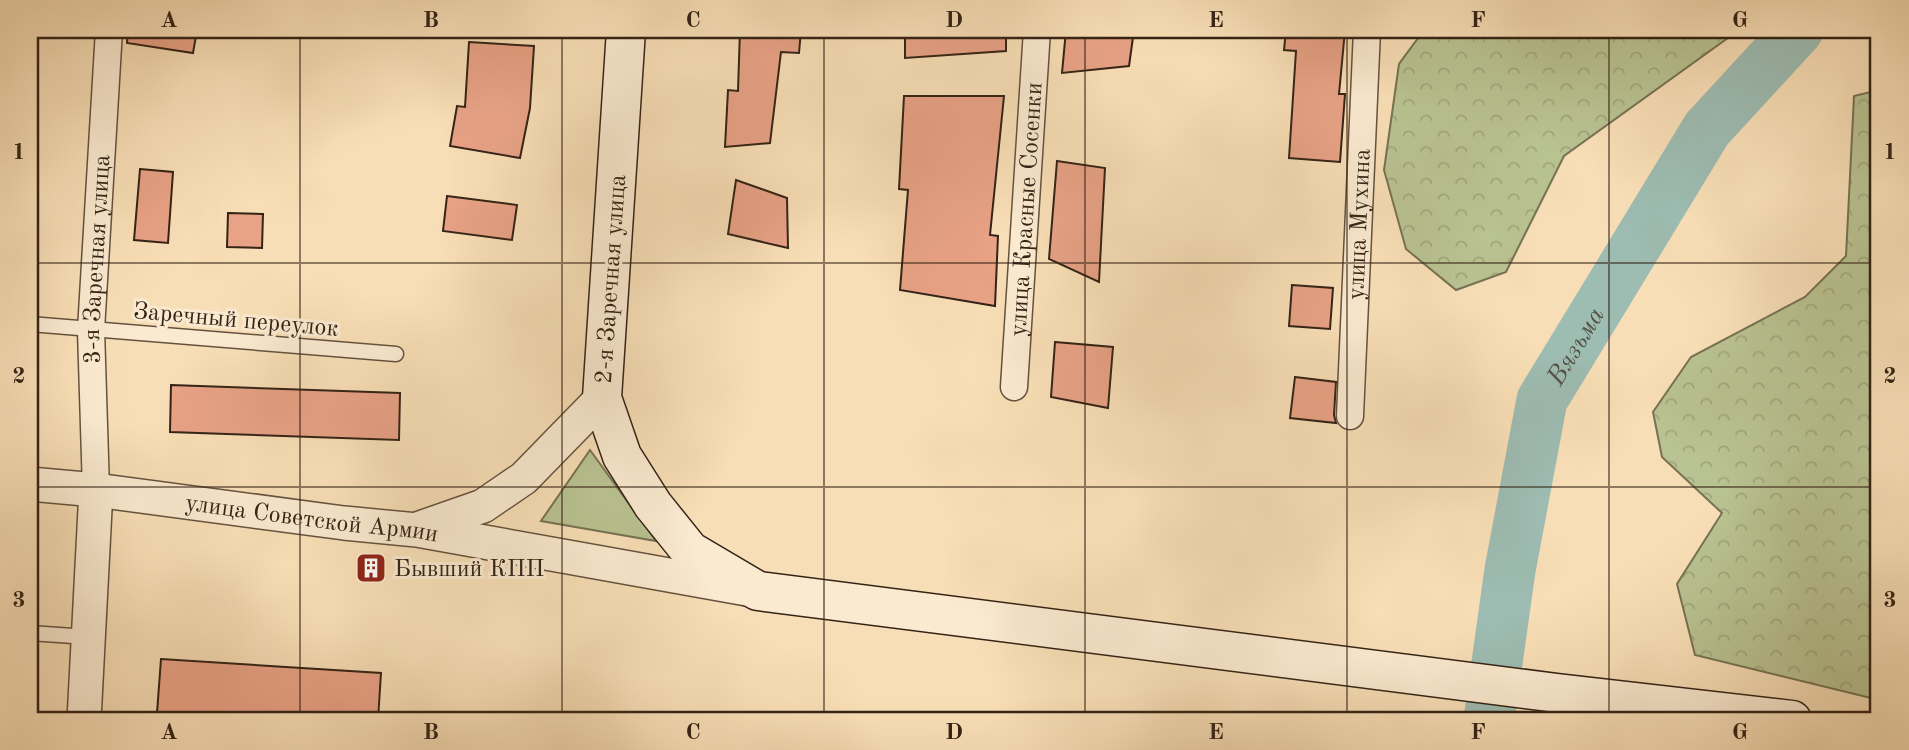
<svg xmlns="http://www.w3.org/2000/svg" width="1909" height="750" font-family="'Old Standard TT',serif">
<style>
.grass{fill:#b9c291;stroke:#767254;stroke-width:2}
.forest{fill:url(#forest-crowns);stroke:#767254;stroke-width:2}
.lines{fill:none;stroke-linecap:round;stroke-linejoin:round}
.river{stroke:#9dbcb2;stroke-width:51}
.building{fill:#e8a286;stroke:#342316;stroke-width:2}
.service-casing{stroke:#65523e;stroke-width:17}
.minor-casing{stroke:#65523e;stroke-width:29}
.tertiary-casing{stroke:#65523e;stroke-width:36}
.secondary-casing{stroke:#342316;stroke-width:41}
.service{stroke:#faead0;stroke-width:14}
.minor{stroke:#faead0;stroke-width:26}
.tertiary{stroke:#faead0;stroke-width:33}
.secondary{stroke:#faead0;stroke-width:38}
.grid{fill:none;stroke:#342316;stroke-width:2;stroke-opacity:0.55}
.labels{text-anchor:middle;stroke-width:6;stroke-linejoin:round;paint-order:stroke}
.street-label{font-size:24px;fill:#342316;stroke:#faead0}
.poi-label{font-size:24px;fill:#342316;stroke:#faead0;text-anchor:start}
.water-label{font-size:26px;font-style:italic;fill:#545145;stroke:#faead0}
.neatline{fill:none;stroke:#342316;stroke-width:2.5}
.grid-label{font-size:23px;text-anchor:middle;font-weight:bold;fill:#342316}
</style>
<defs>
<pattern id="forest-crowns" width="20" height="18" patternUnits="userSpaceOnUse" patternTransform="scale(1.75)"><rect width="20" height="18" fill="#b9c291"/><path d="M2 6a3 3 0 1 1 6 0M12 15a3 3 0 1 1 6 0" fill="none" stroke="#a0a67c"/></pattern>
</defs>
<rect width="100%" height="100%" fill="#f8deb6"/>
<filter id="stains"><feTurbulence type="fractalNoise" baseFrequency=".00286" numOctaves="4"/><feColorMatrix values="0 0 0 0 .2 0 0 0 0 .09 0 0 0 0 .02 0 0 0 .5 -.17"/></filter>
<radialGradient id="worn" r=".72"><stop offset=".6" stop-color="#630" stop-opacity="0"/><stop offset="1" stop-color="#630" stop-opacity=".3"/></radialGradient>
<path class="grass" d="M 590,450 L 656,541 L 541,521 Z"/>
<path class="forest" d="M 1424,30 L 1739,30 L 1564,156 L 1506,272 L 1456,290 L 1406,249 L 1384,170 L 1399,64 Z
M 1879,90 L 1879,700 L 1695,655 L 1677,584 L 1722,513 L 1662,457 L 1653,412 L 1691,357 L 1805,297 L 1846,256 L 1854,96 Z"/>
<g class="lines">
<path class="river" id="s1" d="M 1489,720 L 1510,570 L 1542,400 L 1707,129 L 1798,30"/>
</g>
<path class="building" d="M 128,30 L 197,30 L 193,53 L 127,43 Z
M 740,30 L 801,30 L 799,53 L 781,52 L 770,143 L 725,147 L 728,90 L 738,91 Z
M 905,30 L 1006,30 L 1006,51 L 905,58 Z
M 1066,30 L 1134,30 L 1129,66 L 1062,73 Z
M 1286,30 L 1345,30 L 1339,94 L 1345,94 L 1340,162 L 1289,158 L 1296,51 L 1284,50 Z
M 469,42 L 534,46 L 530,108 L 520,158 L 450,146 L 457,106 L 465,107 Z
M 904,96 L 1004,96 L 990,235 L 998,236 L 995,306 L 900,290 L 908,190 L 899,189 Z
M 1057,161 L 1105,168 L 1099,282 L 1049,259 Z
M 140,169 L 173,172 L 168,243 L 134,240 Z
M 736,180 L 787,198 L 788,248 L 728,234 Z
M 447,196 L 517,205 L 512,240 L 443,231 Z
M 228,213 L 263,214 L 262,248 L 227,247 Z
M 1292,285 L 1333,288 L 1330,329 L 1289,326 Z
M 1055,342 L 1113,347 L 1108,408 L 1051,397 Z
M 1295,377 L 1336,382 L 1334,415 L 1336,423 L 1290,418 Z
M 171,385 L 400,393 L 399,440 L 170,432 Z
M 161,659 L 381,673 L 378,720 L 278,720 L 157,713 Z"/>
<g class="lines">
<g class="service-casing">
<path id="service" d="M 30,324 L 396,354
M 30,633 L 88,637"/>
</g>
<g class="minor-casing">
<g id="minor">
<path id="s2" d="M 1014,387 L 1037,30"/>
<path id="s3" d="M 1350,416 L 1367,30"/>
<path id="s4" d="M 96,490 L 91,330 L 109,30"/>
</g>
</g>
<g class="tertiary-casing">
<g id="tertiary">
<path id="s5" d="M 30,484 L 96,490 L 344,523 L 417,530 L 747,589"/>
<path d="M 420,528 L 483,506 L 524,478 L 602,398"/>
<path d="M 84,720 L 96,490"/>
</g>
</g>
<g class="secondary-casing">
<path id="secondary" d="M 626,30 L 602,398 L 622,456 L 653,505 L 690,551 L 758,591 L 1557,693 L 1792,720"/>
</g>
<use href="#service" class="service"/>
<use href="#minor" class="minor"/>
<use href="#tertiary" class="tertiary"/>
<use href="#secondary" class="secondary"/>
</g>
<path class="grid" d="M 300,30 L 300,720M 562,30 L 562,720M 824,30 L 824,720M 1085,30 L 1085,720M 1347,30 L 1347,720M 1609,30 L 1609,720M 30,263 L 1879,263M 30,487 L 1879,487"/>
<defs>
<g id="building-square" transform="scale(1.575)"><rect x="-9" y="-9" width="18" height="18" rx="4" fill="#8f2418" stroke="#faead0"/><path d="M-4-6H4V6H1V3H-1V6H-4ZM-2.5-4.3h1.7v1.8h-1.7ZM.8-4.3h1.7v1.8H.8ZM-2.5-1h1.7V.8h-1.7ZM.8-1h1.7V.8H.8Z" fill="#fff"/></g>
</defs>
<g fill-rule="evenodd">
<use href="#building-square" x="371" y="568"/>
</g>
<g class="labels">
<g class="street-label">
<text dy="8" stroke="none"><textPath href="#s2" startOffset="178">улица Красные Сосенки</textPath></text>
<text dy="8" stroke="none"><textPath href="#s3" startOffset="192">улица Мухина</textPath></text>
<text dy="8" stroke="none"><textPath href="#s4" startOffset="231">3-я Заречная улица</textPath></text>
<text transform="translate(610 279) rotate(-86)" y="8">2-я Заречная улица</text>
<text transform="translate(236 319) rotate(5)" y="8">Заречный переулок</text>
<text dy="8" stroke="none"><textPath href="#s5" startOffset="284">улица Советской Армии</textPath></text>
</g>
<g class="poi-label">
<text x="394" y="576">Бывший КПП</text>
</g>
<g class="water-label">
<text dy="9" stroke="none"><textPath href="#s1" startOffset="388">Вязьма</textPath></text>
</g>
</g>
<rect width="1909" height="750" fill="none" stroke="#f8deb6" stroke-width="77"/>
<rect x="38" y="38" width="1832" height="674" class="neatline"/>
<g class="grid-label">
<text x="169" y="27">A</text>
<text x="431" y="27">B</text>
<text x="693" y="27">C</text>
<text x="954" y="27">D</text>
<text x="1216" y="27">E</text>
<text x="1478" y="27">F</text>
<text x="1740" y="27">G</text>
<text x="19" y="159">1</text>
<text x="1890" y="159">1</text>
<text x="19" y="383">2</text>
<text x="1890" y="383">2</text>
<text x="19" y="607">3</text>
<text x="1890" y="607">3</text>
<text x="169" y="739">A</text>
<text x="431" y="739">B</text>
<text x="693" y="739">C</text>
<text x="954" y="739">D</text>
<text x="1216" y="739">E</text>
<text x="1478" y="739">F</text>
<text x="1740" y="739">G</text>
</g>
<rect width="100%" height="100%" filter="url(#stains)"/>
<rect width="100%" height="100%" fill="url(#worn)"/>
</svg>
